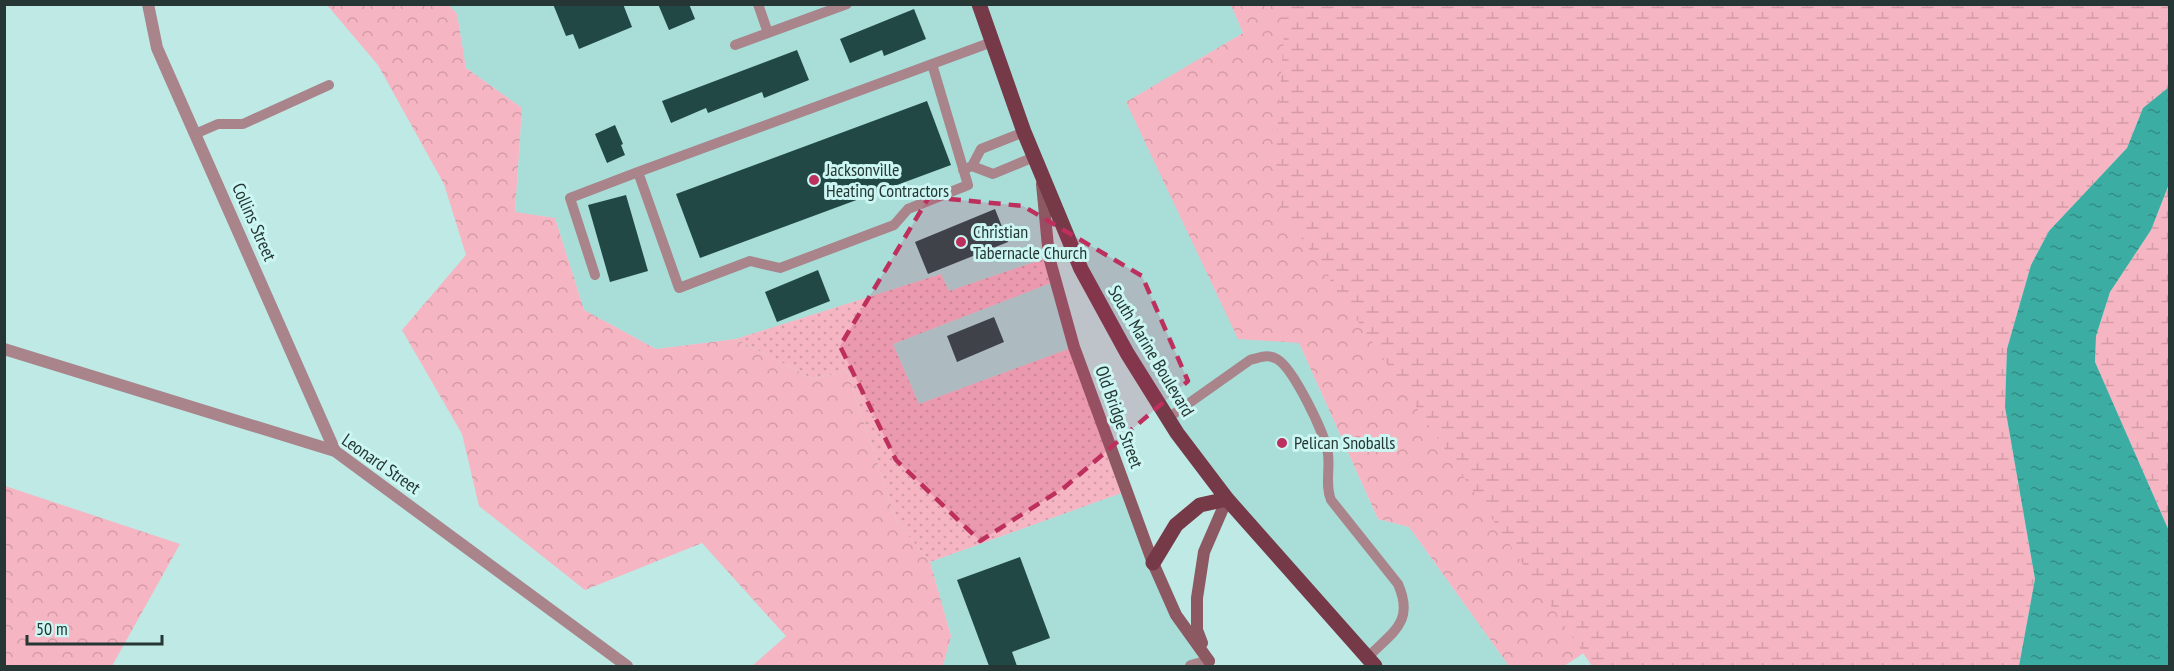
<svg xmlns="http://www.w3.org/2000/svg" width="2174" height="671" font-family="'PT Sans Narrow',sans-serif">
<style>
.built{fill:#a9ded8}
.grass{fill:url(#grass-dots)}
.forest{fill:url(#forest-crowns)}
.wetland{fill:url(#wetland-marsh)}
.water{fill:url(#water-ripples)}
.building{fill:#214844}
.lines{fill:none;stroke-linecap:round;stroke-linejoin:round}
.lane{stroke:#a9848b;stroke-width:10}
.street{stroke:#a9848b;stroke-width:12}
.secondary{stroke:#8c5963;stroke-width:12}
.primary{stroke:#763948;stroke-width:15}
.marked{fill:#bd2f5d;fill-opacity:0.2;stroke:#bd2f5d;stroke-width:4.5;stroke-dasharray:12 8;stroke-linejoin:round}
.poi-dot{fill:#bd2f5d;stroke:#cbf6f1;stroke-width:2}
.labels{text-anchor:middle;stroke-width:6;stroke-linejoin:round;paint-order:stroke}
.poi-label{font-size:18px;fill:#253634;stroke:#cbf6f1;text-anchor:start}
.street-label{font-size:18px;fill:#253634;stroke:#cbf6f1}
</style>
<defs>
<pattern id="grass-dots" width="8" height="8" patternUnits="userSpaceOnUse" patternTransform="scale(1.5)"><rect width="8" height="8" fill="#f6b5c2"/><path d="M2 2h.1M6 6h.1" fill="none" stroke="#d39ca7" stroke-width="1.8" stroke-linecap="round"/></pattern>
<pattern id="forest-crowns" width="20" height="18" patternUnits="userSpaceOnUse" patternTransform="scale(1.5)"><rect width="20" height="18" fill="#f6b5c2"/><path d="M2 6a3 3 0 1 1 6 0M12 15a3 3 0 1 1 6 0" fill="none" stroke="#d39ca7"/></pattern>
<pattern id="wetland-marsh" width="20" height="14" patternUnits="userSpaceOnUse" patternTransform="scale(1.5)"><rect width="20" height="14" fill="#f6b5c2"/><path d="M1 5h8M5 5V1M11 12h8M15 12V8" fill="none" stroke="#d39ca7"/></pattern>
<pattern id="water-ripples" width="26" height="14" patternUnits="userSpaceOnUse" patternTransform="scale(1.5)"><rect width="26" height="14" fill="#3cada3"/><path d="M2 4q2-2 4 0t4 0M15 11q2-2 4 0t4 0" fill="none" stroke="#328e86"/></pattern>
</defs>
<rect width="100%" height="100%" fill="#bee9e4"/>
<path class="built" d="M 449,5 L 1231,5 L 1243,33 L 1127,102 L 1299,343 L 1378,519 L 1409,527 L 1509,666 L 1375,666 L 1227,499 L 1127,353 L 1042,174 L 1049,257 L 949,291 L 941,274 L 736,339 L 656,349 L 584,310 L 555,218 L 515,213 L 522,108 L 466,68 L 457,14 Z
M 1056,281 L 1074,347 L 919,404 L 893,344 Z
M 1127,491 L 1153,563 L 1212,666 L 943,666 L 951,636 L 930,562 Z"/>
<path class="grass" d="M 1049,257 L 1056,281 L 893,344 L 919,404 L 1074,347 L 1127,491 L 930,562 L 897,522 L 847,371 L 813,379 L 736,339 L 941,274 L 949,291 Z"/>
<path class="forest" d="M 327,5 L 449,5 L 457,14 L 466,68 L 522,108 L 515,212 L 555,218 L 584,310 L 656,349 L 736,339 L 813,379 L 847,371 L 897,522 L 930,562 L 951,636 L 943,666 L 752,666 L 786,636 L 702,543 L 585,590 L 479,506 L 462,434 L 402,330 L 466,255 L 444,184 L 378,65 Z
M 1231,5 L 1564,5 L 1761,537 L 1564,666 L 1509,666 L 1409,527 L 1378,519 L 1299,343 L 1238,339 L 1126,102 L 1243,33 Z
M 5,486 L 180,544 L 112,666 L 5,666 Z"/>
<path class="wetland" d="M 1286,5 L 2169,5 L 2169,87 L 2143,108 L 2127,148 L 2049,231 L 2031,265 L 2007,349 L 2005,407 L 2035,579 L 2019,666 L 1592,666 L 1273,196 Z
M 2169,184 L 2169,531 L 2095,363 L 2096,336 L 2110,292 L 2151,230 Z"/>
<path class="water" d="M 2169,87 L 2169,184 L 2151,230 L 2110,292 L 2096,336 L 2095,362 L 2169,531 L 2169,666 L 2019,666 L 2035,579 L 2005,407 L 2007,349 L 2031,265 L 2049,231 L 2127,148 L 2143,108 Z"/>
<path class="building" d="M 553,4 L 623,4 L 632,27 L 579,49 L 573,34 L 566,36 Z
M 658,4 L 689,4 L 695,19 L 669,30 Z
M 914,9 L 926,39 L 884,56 L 882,50 L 850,63 L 840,39 Z
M 797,50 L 809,80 L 764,98 L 762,92 L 708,113 L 706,108 L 671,123 L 662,101 Z
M 927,101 L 951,165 L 700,258 L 676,194 Z
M 615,125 L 623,144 L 621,145 L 625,155 L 607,163 L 595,134 Z
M 626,195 L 648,271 L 610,282 L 588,205 Z
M 995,209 L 1008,242 L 928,274 L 915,242 Z
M 818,270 L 830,301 L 777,322 L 765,292 Z
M 994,317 L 1004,342 L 957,362 L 947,336 Z
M 1020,557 L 1050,638 L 1012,652 L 1017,666 L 989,666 L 957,580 Z"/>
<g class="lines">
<path class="lane" d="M 758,4 L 768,33
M 735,45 L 847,4
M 932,64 L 968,185 L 908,209 L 894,225 L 780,268 L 750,261 L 679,288 L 638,172 L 992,42
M 195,134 L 218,124 L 243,124 L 329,85
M 972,166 L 993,174 L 1034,157
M 963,170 L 972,166 L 981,149 L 1024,132
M 595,275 L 570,198 L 638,172
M 1168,418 L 1250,360 C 1260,357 1268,354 1277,359 C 1293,368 1326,435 1328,454 C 1330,469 1325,486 1331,500 L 1398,584 C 1415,623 1392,632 1367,658"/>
<path class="street" d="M 148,4 L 157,48 L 335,451
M 4,349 L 335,451 L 627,666
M 1191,666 L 1209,661"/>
<path class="secondary" d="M 1042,184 L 1049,257 L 1074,347 L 1153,563 L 1176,615 L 1209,661
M 1202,643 L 1197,630 L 1197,598 L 1204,552 L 1227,499"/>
<path class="primary" d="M 979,4 L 1024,132 L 1081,269 L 1127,353 L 1177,433 L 1227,499 L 1375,666
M 1153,563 L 1176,525 L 1200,505 L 1227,499"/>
</g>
<path class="marked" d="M 929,197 L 1023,206 L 1142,276 L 1188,381 L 1065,487 L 980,541 L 896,460 L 840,346 Z"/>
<g class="poi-dot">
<circle cx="814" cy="180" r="6"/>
<circle cx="961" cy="242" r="6"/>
<circle cx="1282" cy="443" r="6"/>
</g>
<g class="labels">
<g class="poi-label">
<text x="826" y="176">Jacksonville<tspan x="826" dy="21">Heating Contractors</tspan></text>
<text x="973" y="238">Christian<tspan x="973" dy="21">Tabernacle Church</tspan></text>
<text x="1294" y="449">Pelican Snoballs</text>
</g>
<g class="street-label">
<text transform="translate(254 222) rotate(66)" y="6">Collins Street</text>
<text transform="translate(1151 351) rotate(59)" y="6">South Marine Boulevard</text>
<text transform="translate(1119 417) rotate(70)" y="6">Old Bridge Street</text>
<text transform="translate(381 464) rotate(35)" y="6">Leonard Street</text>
</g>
</g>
<rect width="2174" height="671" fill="none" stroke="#253634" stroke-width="12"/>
<path d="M27 635v9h135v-9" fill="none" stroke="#253634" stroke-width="3"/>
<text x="36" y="635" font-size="18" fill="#253634" stroke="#cbf6f1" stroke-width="4.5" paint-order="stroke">50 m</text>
</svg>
